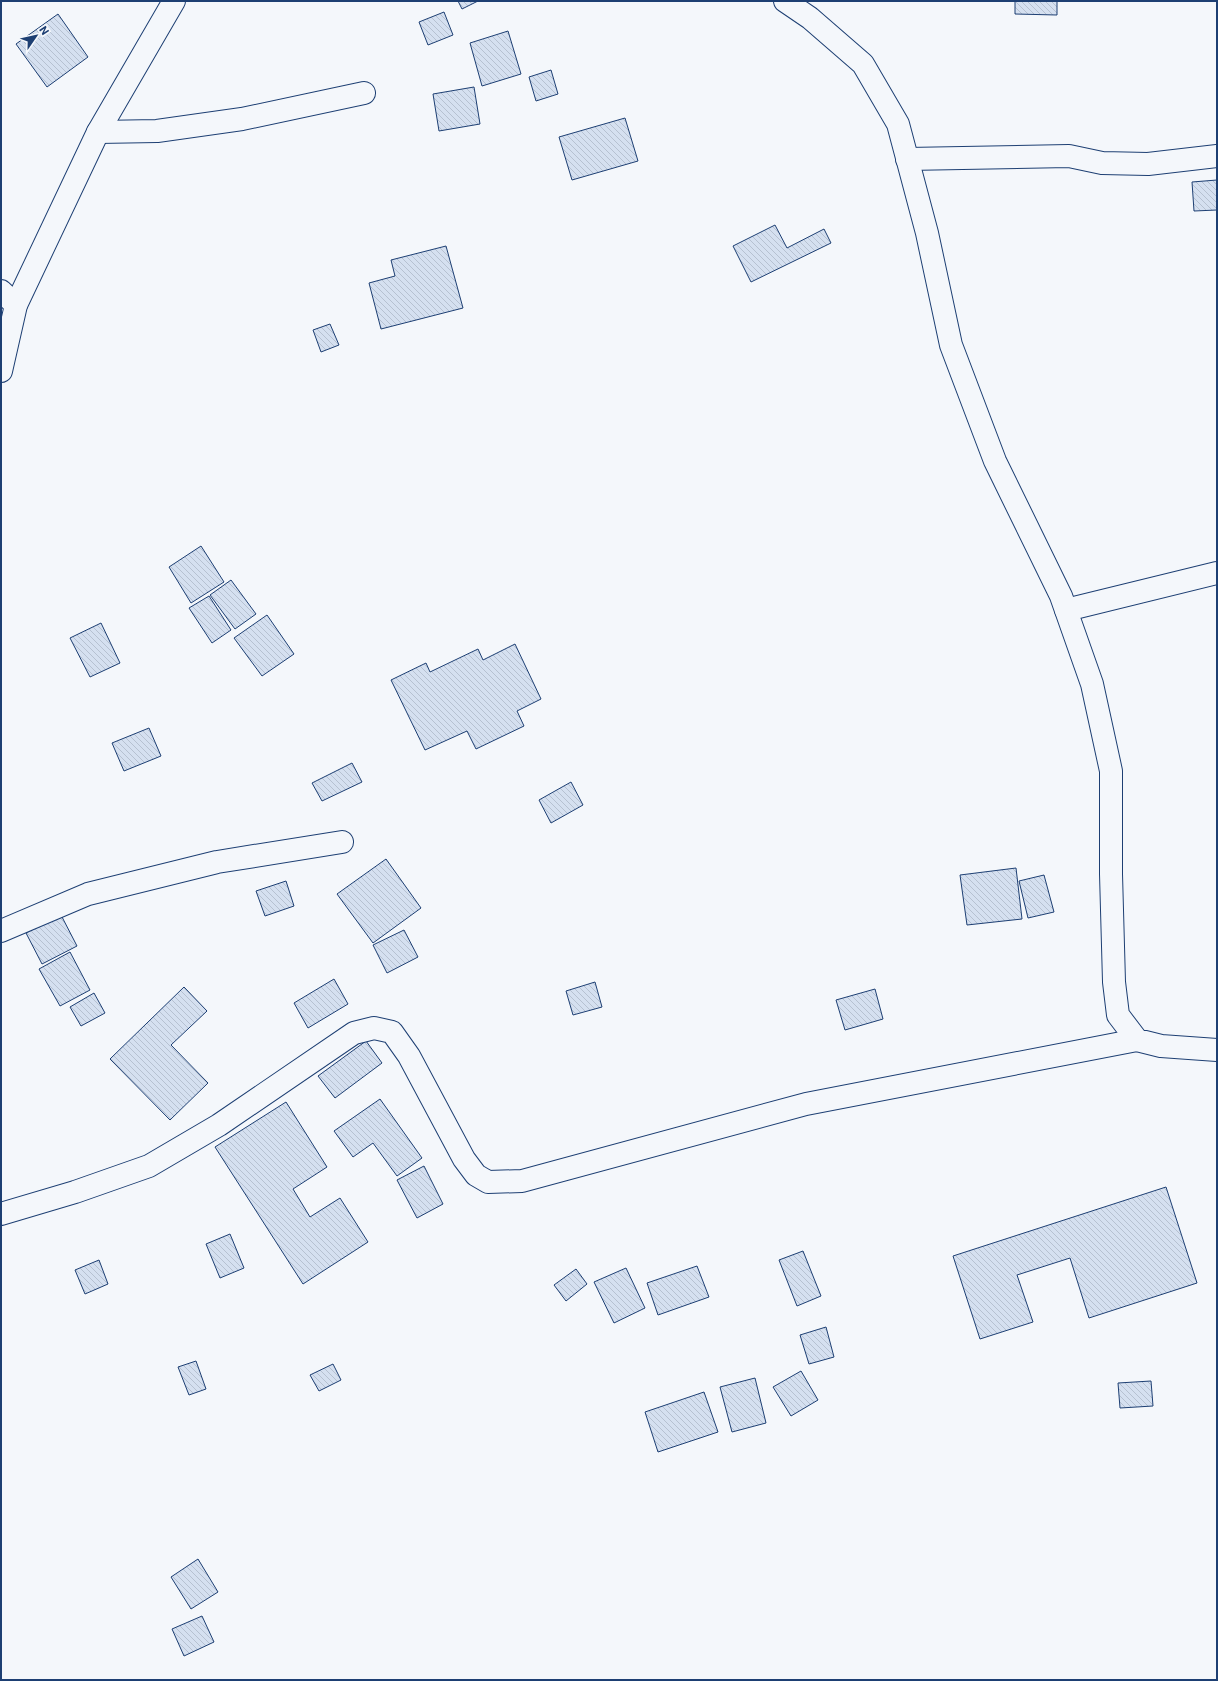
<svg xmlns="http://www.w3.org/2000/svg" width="1218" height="1681" font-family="Roboto,sans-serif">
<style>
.building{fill:url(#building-back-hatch);stroke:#1d3f73}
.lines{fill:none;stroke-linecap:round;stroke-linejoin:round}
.minor-casing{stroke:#1d3f73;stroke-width:24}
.tertiary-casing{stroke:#1d3f73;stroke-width:24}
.secondary-casing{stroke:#1d3f73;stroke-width:24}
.minor{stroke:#f4f7fb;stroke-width:22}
.tertiary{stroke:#f4f7fb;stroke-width:22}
.secondary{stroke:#f4f7fb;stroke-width:22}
</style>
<defs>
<pattern id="building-back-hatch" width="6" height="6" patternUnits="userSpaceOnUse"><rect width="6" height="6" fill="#d5e0f0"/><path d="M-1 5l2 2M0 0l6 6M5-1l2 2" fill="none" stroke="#b6c1d1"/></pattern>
</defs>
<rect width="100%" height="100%" fill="#f4f7fb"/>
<path class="building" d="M 458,1 L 478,1 L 462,9 Z
M 1015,1 L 1057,1 L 1057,15 L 1015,14 Z
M 444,12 L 453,35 L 428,45 L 419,22 Z
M 58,14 L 88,57 L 47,87 L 16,44 Z
M 508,31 L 521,74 L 482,86 L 470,43 Z
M 551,70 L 558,94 L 536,101 L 529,77 Z
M 474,87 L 480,124 L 439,131 L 433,94 Z
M 625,118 L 638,161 L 572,180 L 559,137 Z
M 1217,180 L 1217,210 L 1194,211 L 1192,182 Z
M 775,225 L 787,248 L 824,229 L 831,243 L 751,282 L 733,246 Z
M 446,246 L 463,308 L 381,329 L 369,283 L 395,276 L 391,260 Z
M 330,324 L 339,345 L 321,352 L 313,330 Z
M 201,546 L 224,582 L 191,603 L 169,567 Z
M 231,580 L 256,614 L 235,629 L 210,595 Z
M 209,596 L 231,630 L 212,643 L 189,608 Z
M 267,615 L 294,654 L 262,676 L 234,638 Z
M 101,623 L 120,663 L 90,677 L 70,638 Z
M 515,644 L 541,699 L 517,711 L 524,726 L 476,749 L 467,731 L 425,750 L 391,680 L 426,663 L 430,672 L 478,649 L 483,660 Z
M 149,728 L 161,756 L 124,771 L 112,743 Z
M 352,763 L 362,782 L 322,801 L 312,783 Z
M 571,782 L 583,805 L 551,823 L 539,800 Z
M 386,859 L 421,908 L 373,943 L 337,894 Z
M 1016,868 L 1022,919 L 967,925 L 960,875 Z
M 1044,875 L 1054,912 L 1028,918 L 1019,881 Z
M 286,881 L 294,906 L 265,916 L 256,891 Z
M 61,915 L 77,946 L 42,964 L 26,933 Z
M 404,930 L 418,957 L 387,973 L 373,945 Z
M 70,952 L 90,990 L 60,1006 L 39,969 Z
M 334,979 L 348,1004 L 308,1028 L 294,1003 Z
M 595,982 L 602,1007 L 573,1015 L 566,991 Z
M 184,987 L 207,1011 L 171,1045 L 208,1083 L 170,1120 L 110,1059 Z
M 875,989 L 883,1019 L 845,1030 L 836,1000 Z
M 94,993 L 105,1013 L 81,1026 L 70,1007 Z
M 366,1041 L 382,1063 L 335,1098 L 318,1076 Z
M 380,1099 L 422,1158 L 397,1176 L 373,1143 L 353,1157 L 334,1131 Z
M 286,1102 L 327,1167 L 293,1189 L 310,1217 L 340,1198 L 368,1242 L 303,1284 L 215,1147 Z
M 424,1166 L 443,1204 L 417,1218 L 397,1180 Z
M 1166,1187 L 1197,1283 L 1089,1318 L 1070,1258 L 1017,1275 L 1033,1322 L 980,1339 L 953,1256 Z
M 230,1234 L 244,1268 L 220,1278 L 206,1244 Z
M 803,1251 L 821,1296 L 797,1306 L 779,1260 Z
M 99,1260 L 108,1284 L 85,1294 L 75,1270 Z
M 697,1266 L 709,1297 L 658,1315 L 647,1283 Z
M 626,1268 L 645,1308 L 614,1323 L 594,1282 Z
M 576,1269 L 587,1284 L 566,1301 L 554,1285 Z
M 826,1327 L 834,1357 L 809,1364 L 800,1335 Z
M 196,1361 L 206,1389 L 189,1395 L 178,1367 Z
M 333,1364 L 341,1380 L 319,1391 L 310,1375 Z
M 801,1371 L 818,1400 L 791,1416 L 773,1387 Z
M 755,1378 L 766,1423 L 732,1432 L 720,1387 Z
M 1151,1381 L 1153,1406 L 1120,1408 L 1118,1383 Z
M 704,1392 L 718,1432 L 658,1452 L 645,1412 Z
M 198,1559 L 218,1592 L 191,1609 L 171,1577 Z
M 202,1616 L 214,1642 L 184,1656 L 172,1629 Z"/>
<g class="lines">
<g class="minor-casing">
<path id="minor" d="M 98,132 L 157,131 L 242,119 L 364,93
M 907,159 L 1069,156 L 1102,163 L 1148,164 L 1217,156
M 1,291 L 16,305
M 1066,610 L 1217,573
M 1,931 L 88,894 L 217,862 L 342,842
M 1,1214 L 75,1192 L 149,1166 L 219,1125 L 354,1033 L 374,1028 L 392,1032 L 409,1056 L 464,1159 L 476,1175 L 488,1182 L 522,1181 L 806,1104 L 1137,1040"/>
</g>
<g class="tertiary-casing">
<path id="tertiary" d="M 785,1 L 810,18 L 863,64 L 898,124 L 927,233 L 951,345 L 995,461 L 1061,596 L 1092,684 L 1111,771 L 1111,874 L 1114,982 L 1118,1015 L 1137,1040 L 1161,1046 L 1217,1050"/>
</g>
<g class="secondary-casing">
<path id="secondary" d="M 1,371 L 16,305 L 98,132 L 174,1"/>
</g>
<use href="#minor" class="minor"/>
<use href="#tertiary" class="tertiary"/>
<use href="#secondary" class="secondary"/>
</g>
<rect width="1218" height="1681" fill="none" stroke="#1d3f73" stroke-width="4"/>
<g transform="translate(36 36) rotate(56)" stroke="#f4f7fb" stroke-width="3" paint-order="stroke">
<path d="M0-3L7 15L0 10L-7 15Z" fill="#1d3f73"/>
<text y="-6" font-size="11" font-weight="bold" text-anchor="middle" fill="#1d3f73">N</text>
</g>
</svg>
